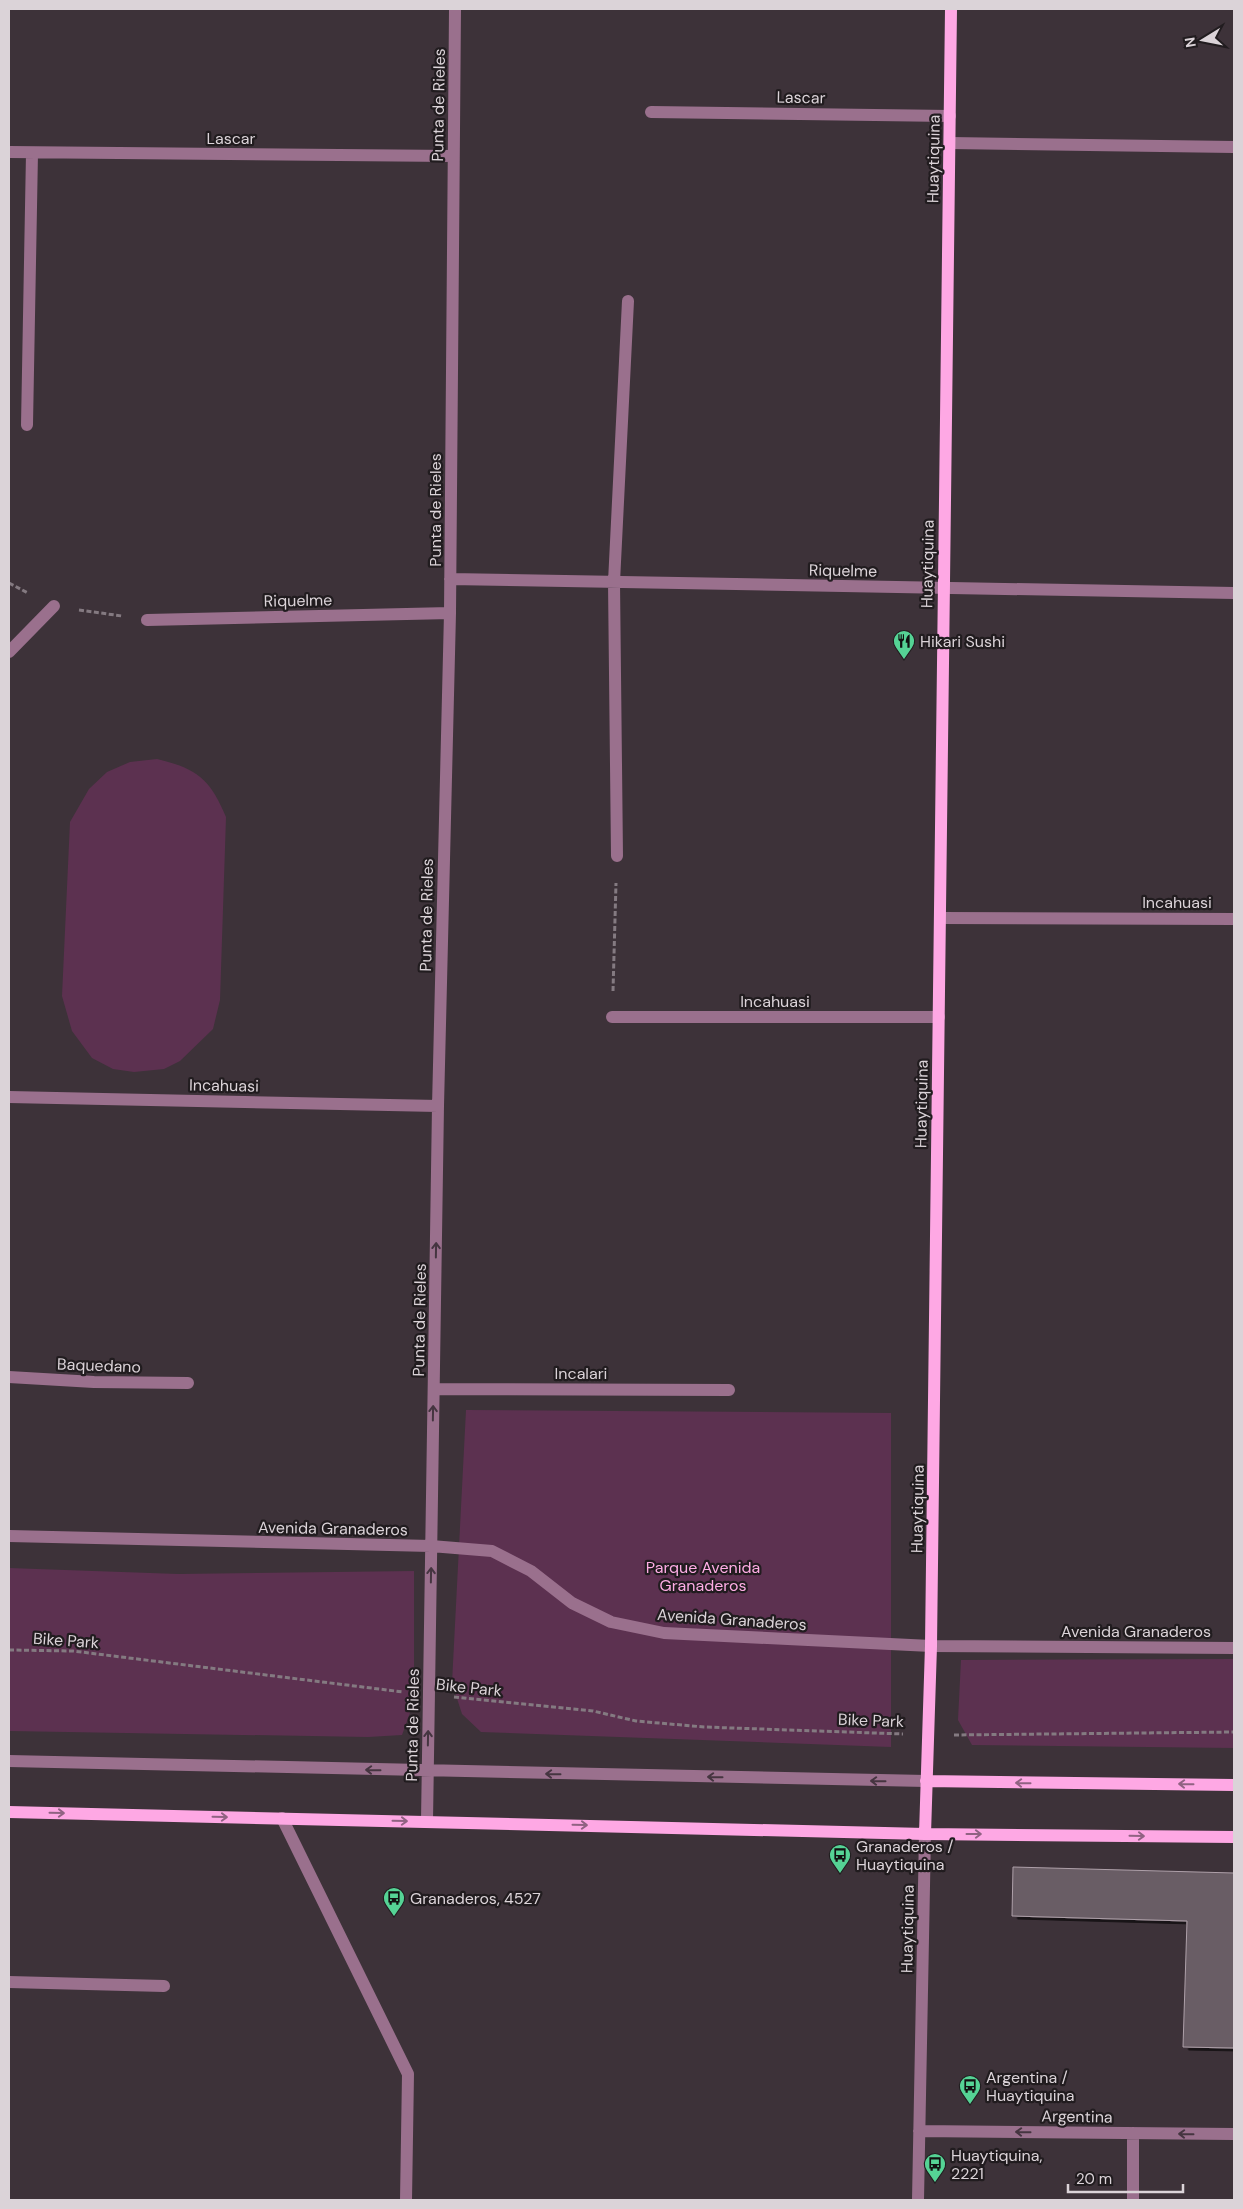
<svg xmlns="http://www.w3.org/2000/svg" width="1243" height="2209" font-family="'DM Sans',sans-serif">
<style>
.green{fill:#5c3150}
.building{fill:#695d65;stroke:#aea0a9;filter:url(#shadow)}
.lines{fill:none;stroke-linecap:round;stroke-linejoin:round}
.path{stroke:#847a81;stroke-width:3;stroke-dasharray:5 2.5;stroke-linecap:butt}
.minor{stroke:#9a708d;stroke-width:12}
.major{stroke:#fea8e4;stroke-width:12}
.oneway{stroke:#453540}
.oneway2{stroke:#906282}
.labels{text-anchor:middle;stroke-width:4.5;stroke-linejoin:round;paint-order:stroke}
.street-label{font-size:16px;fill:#dbd3d8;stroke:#211c1f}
.poi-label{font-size:16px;fill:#dbd3d8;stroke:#211c1f;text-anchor:start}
.park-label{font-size:16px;fill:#feade5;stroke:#211c1f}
</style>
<defs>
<filter id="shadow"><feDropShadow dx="5.5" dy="3" stdDeviation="0" flood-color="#0009"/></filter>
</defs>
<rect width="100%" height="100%" fill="#3d3239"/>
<path class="green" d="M 157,759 C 198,769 210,779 226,817 L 220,1000 L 213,1029 L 180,1061 L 164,1069 L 134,1072 L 113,1069 L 92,1058 L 72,1031 L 62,996 L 70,822 L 89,789 L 107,772 L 130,762 Z
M 466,1410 L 891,1413 L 891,1747 L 481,1732 L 462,1714 L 452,1683 Z
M 9,1568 L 178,1574 L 414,1571 L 414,1675 L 411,1710 L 402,1735 L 368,1737 L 9,1731 Z
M 1234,1659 L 1234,1748 L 972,1745 L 958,1720 L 961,1660 Z"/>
<path class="building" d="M 1013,1867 L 1234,1873 L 1234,2048 L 1183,2047 L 1187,1921 L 1012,1916 Z"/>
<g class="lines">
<path class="path" d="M 9,583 L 28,593
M 79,610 L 122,616
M 613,991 L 616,883
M 9,1650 L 73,1651 L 403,1692
M 454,1697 L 593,1711 L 636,1721 L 704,1727 L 903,1734
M 954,1735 L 1234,1732"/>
<path class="minor" d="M 651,112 L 950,116
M 950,143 L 1234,147
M 9,152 L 453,156
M 27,425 L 32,153
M 450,579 L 1234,593
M 147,620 L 450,613
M 9,652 L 54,606
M 617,856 L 614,582 L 628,301
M 940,918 L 1234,919
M 612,1017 L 939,1017
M 9,1097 L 438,1106
M 9,1377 L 94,1382 L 188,1383
M 434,1389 L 729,1390
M 9,1536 L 431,1546 L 492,1551 L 531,1571 L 572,1603 L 611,1622 L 664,1633 L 931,1646 L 1234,1648
M 9,1761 L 926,1781
M 282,1818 L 408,2074 L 406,2200
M 427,1821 L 438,1106 L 450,613 L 455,9
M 9,1982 L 164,1986
M 919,2131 L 1234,2134
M 918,2200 L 925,1834
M 1133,2200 L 1133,2133"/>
<path class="major" d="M 926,1781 L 1234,1785
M 9,1812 L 925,1834 L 1234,1837
M 925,1834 L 931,1646 L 951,9"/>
</g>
<defs><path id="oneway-shaft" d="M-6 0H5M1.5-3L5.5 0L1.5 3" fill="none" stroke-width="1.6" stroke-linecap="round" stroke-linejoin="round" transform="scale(1.25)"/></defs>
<g class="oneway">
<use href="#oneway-shaft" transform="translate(436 1250) rotate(-89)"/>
<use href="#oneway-shaft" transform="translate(433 1413) rotate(-89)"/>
<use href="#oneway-shaft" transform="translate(431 1575) rotate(-89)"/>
<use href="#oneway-shaft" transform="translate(428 1738) rotate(-89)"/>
<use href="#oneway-shaft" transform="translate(373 1770) rotate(-179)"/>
<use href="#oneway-shaft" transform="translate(553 1774) rotate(-179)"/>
<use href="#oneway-shaft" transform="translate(715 1777) rotate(-179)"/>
<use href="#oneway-shaft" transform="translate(878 1781) rotate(-179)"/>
<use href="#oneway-shaft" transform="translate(1023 2132) rotate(-179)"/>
<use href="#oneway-shaft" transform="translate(1186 2134) rotate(-179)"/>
</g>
<g class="oneway2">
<use href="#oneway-shaft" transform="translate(1023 1783) rotate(-179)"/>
<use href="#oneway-shaft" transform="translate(1186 1784) rotate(-179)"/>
<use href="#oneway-shaft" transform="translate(57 1813) rotate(1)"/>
<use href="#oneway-shaft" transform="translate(220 1817) rotate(1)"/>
<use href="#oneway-shaft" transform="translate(400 1821) rotate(1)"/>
<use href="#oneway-shaft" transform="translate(580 1825) rotate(1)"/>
<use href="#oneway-shaft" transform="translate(974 1834)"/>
<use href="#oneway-shaft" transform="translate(1137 1836) rotate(1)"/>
</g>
<defs>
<g id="restaurant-pin" transform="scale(1.125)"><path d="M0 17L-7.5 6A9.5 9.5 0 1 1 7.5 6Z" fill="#55d395" stroke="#211c1f"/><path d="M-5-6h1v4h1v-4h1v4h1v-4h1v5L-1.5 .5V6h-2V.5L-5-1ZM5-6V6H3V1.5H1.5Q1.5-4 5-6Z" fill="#111"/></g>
<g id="bus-pin" transform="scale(1.125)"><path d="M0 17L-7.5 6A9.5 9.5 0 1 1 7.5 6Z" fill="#55d395" stroke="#211c1f"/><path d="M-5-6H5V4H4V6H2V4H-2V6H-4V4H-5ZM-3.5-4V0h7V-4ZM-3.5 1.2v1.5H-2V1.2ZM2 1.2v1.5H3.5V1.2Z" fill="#111"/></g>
</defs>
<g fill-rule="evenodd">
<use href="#restaurant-pin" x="904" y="641"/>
<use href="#bus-pin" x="840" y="1855"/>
<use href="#bus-pin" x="394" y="1898"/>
<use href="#bus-pin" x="970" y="2086"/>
<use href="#bus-pin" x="935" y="2164"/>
</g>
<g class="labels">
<g class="street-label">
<text transform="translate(801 97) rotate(1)" y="6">Lascar</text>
<text transform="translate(438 105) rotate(-89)" y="6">Punta de Rieles</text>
<text x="231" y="144">Lascar</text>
<text transform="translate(933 159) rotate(-89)" y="6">Huaytiquina</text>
<text transform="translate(435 510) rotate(-90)" y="6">Punta de Rieles</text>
<text transform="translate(927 564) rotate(-89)" y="6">Huaytiquina</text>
<text transform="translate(843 570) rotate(1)" y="6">Riquelme</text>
<text transform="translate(298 600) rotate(-1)" y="6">Riquelme</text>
<text x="1177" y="908">Incahuasi</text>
<text transform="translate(426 915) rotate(-89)" y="6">Punta de Rieles</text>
<text x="775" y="1007">Incahuasi</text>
<text transform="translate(224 1085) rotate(1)" y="6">Incahuasi</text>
<text transform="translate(921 1104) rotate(-89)" y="6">Huaytiquina</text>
<text transform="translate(419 1320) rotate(-89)" y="6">Punta de Rieles</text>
<text transform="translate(99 1365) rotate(2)" y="6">Baquedano</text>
<text x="581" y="1379">Incalari</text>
<text transform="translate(917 1509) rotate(-89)" y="6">Huaytiquina</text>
<text transform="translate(333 1528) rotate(1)" y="6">Avenida Granaderos</text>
<text transform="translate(732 1619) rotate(4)" y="6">Avenida Granaderos</text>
<text x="1136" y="1637">Avenida Granaderos</text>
<text transform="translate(66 1640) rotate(4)" y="6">Bike Park</text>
<text transform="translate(469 1687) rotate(6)" y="6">Bike Park</text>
<text transform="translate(871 1720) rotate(2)" y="6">Bike Park</text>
<text transform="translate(412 1725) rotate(-89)" y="6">Punta de Rieles</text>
<text transform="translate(907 1929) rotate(-89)" y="6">Huaytiquina</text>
<text transform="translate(1077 2116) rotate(1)" y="6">Argentina</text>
</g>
<g class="poi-label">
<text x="920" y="647">Hikari Sushi</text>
<text x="856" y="1852">Granaderos /<tspan x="856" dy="18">Huaytiquina</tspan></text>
<text x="410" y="1904">Granaderos, 4527</text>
<text x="986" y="2083">Argentina /<tspan x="986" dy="18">Huaytiquina</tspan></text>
<text x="951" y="2161">Huaytiquina,<tspan x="951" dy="18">2221</tspan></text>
</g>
<g class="park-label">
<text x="703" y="1573">Parque Avenida<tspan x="703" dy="18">Granaderos</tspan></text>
</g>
</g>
<rect width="1243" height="2209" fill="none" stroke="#dbd3d8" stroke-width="20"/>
<g transform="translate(1203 40) rotate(260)" stroke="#211c1f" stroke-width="4" paint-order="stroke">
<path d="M0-4L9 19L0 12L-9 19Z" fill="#dbd3d8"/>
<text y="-8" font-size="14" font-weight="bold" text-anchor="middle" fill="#dbd3d8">N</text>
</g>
<path d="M1068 2184v8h115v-8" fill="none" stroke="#dbd3d8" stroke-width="2.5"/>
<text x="1076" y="2184" font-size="15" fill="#dbd3d8" stroke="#211c1f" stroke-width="4" paint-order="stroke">20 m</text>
</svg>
